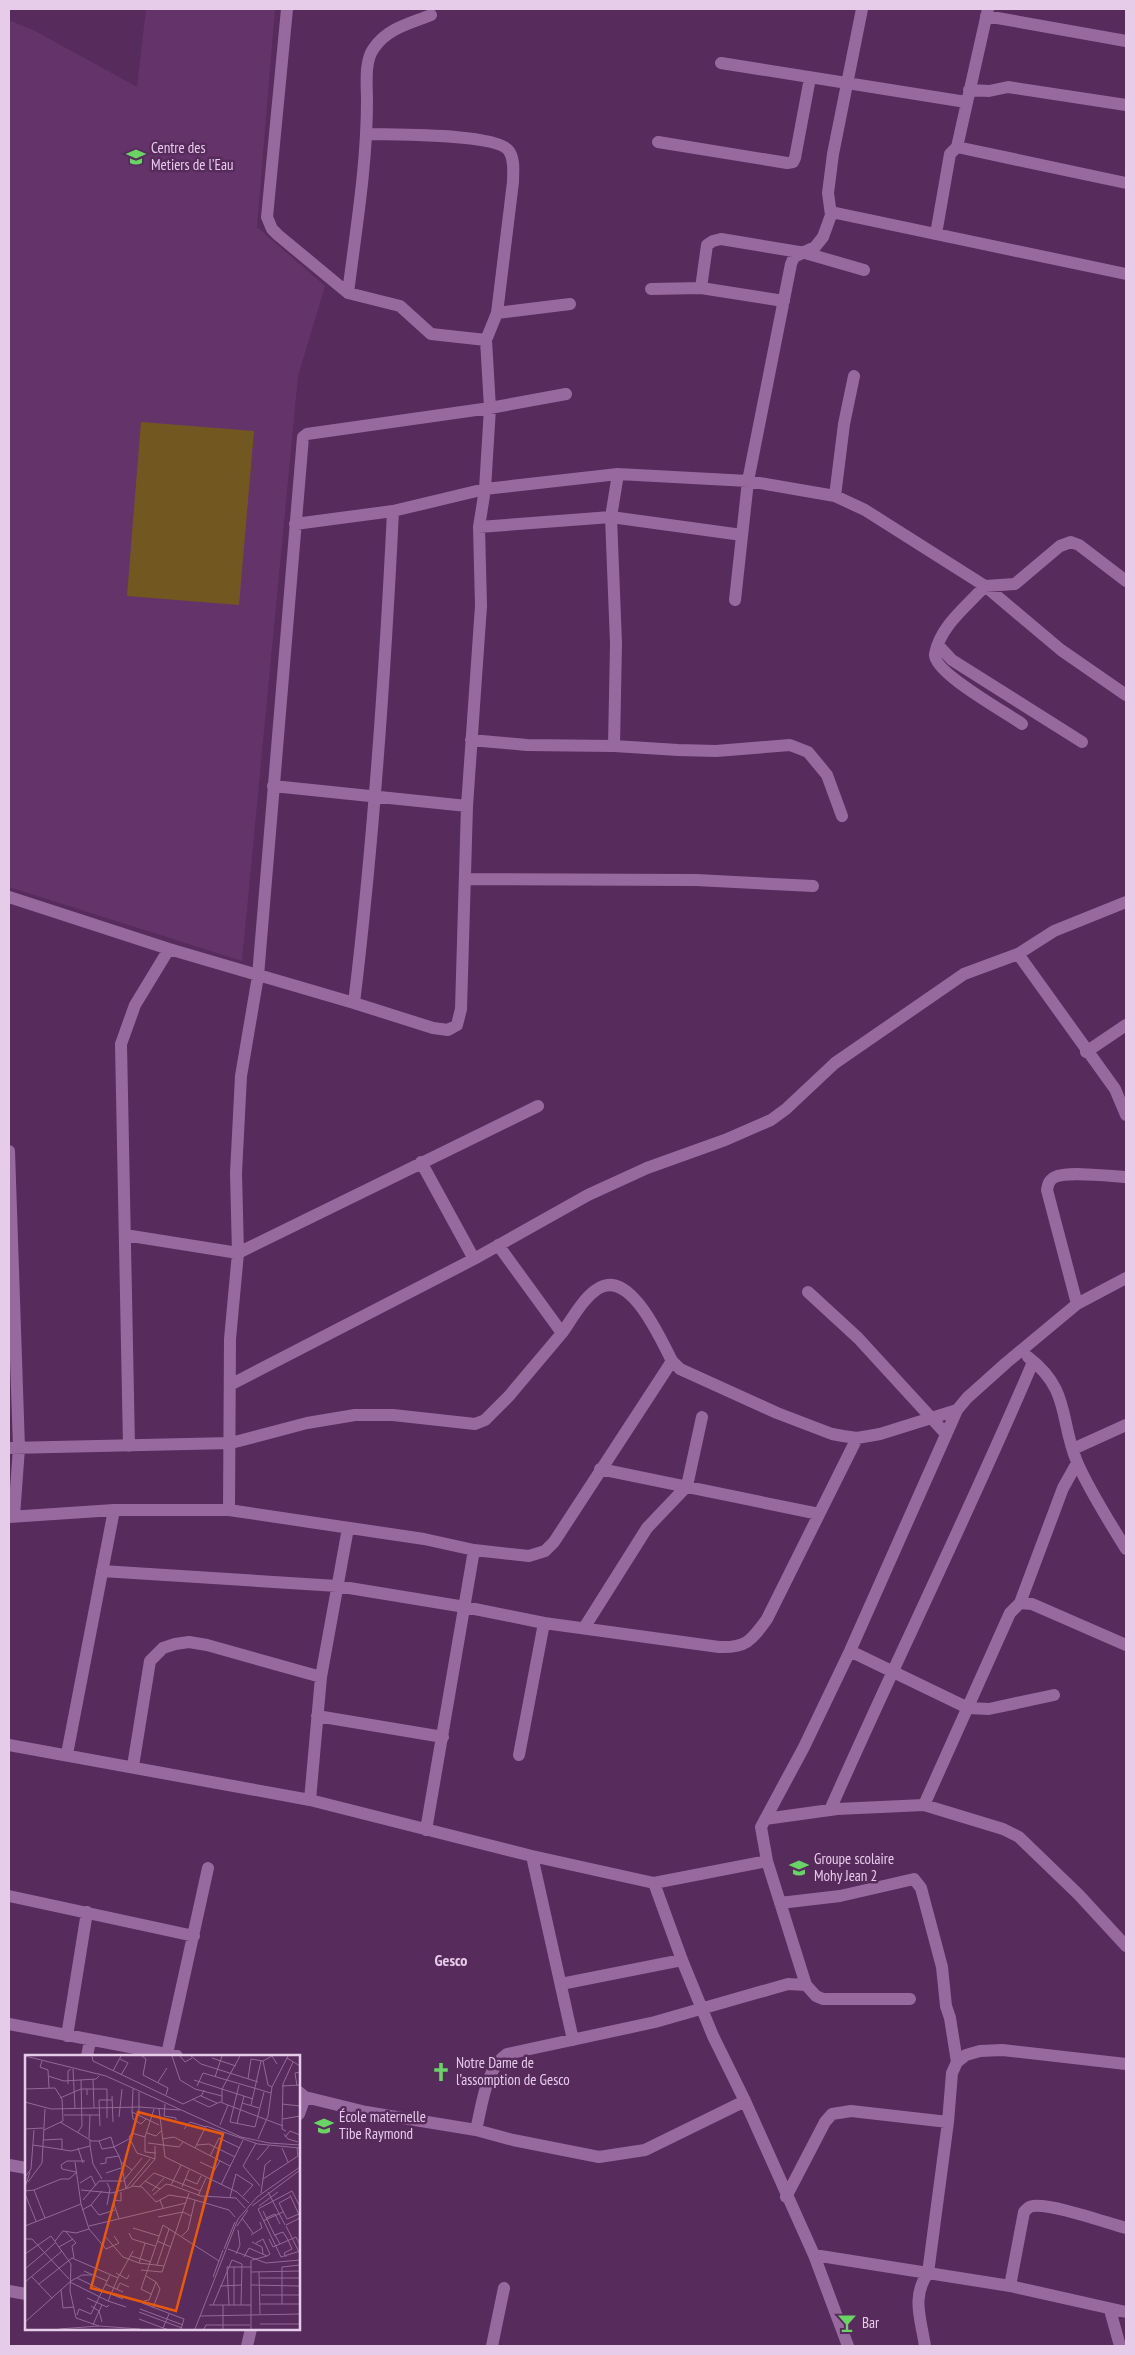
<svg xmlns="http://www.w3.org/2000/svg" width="1135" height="2355" font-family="'PT Sans Narrow',sans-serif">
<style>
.built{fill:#64336a}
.green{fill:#725820}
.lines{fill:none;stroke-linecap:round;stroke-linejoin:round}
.minor{stroke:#98699e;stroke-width:12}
.labels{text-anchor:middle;stroke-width:5;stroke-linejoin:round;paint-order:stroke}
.poi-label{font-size:15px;fill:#e6cce9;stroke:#572b5c;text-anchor:start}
.neighbourhood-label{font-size:16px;font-weight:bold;fill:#e6cce9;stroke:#572b5c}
.inset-road{fill:none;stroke:#906b94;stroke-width:1}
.view{fill:#e8590c;fill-opacity:0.15;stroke:#e8590c;stroke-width:2.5}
.inset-edge{fill:none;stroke:#e6cce9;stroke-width:2.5}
</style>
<rect width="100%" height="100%" fill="#572b5c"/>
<path class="built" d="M 146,9 L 275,9 L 257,227 L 325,286 L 298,376 L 242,961 L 9,887 L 9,20 L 37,32 L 137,87 Z"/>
<path class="green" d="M 141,422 L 254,431 L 239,605 L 127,596 Z"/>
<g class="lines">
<path class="minor" d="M 287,9 L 267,217 L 272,229 L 278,235 L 348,293
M 431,15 C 409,24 388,28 374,48 C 364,61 367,85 367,100 C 367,165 356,229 348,293 L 400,306 L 431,334 L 486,340
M 986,16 L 1126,41
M 721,63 L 966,102
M 969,90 L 989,91 L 1008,87 L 1126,105
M 658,142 L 787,163 L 793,162 L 795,158 L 810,78
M 957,147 L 1126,183
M 831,215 L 828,193 L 833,154 L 862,9
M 936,234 L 950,154 L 957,147 L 988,9
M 701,288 L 707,245 L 713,241 L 721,239 L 805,253 L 864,270
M 651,289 L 701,288 L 784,301
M 497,313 L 570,304
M 835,496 L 844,424 L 854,376
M 295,524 L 393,511 L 485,489 L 618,474 L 748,481 L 835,496 L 865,510 L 985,586 L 1061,650 L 1126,695
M 479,527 L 611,517 L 742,535
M 735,600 L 748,481 L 791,264 L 794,257 L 815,247 L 823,237 L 831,215 L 836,213 L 1126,274
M 938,645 L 952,660 L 1082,742
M 1022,724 C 1007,713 932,672 935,654 C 940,626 967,606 985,586 L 1015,584 L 1060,546 L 1071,542 L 1079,545 L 1126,581
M 471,740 L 527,745 L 614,746 L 678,750 L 716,751 L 790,745 L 808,752 L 827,775 L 842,816
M 614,746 L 616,643 L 611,517 L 618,474
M 273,786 L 467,806
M 465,879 L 696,880 L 813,886
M 9,897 L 169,949 L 354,1003 L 433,1028 L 448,1030 L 457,1025 L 461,1009 L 467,806 L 481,606 L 479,527 L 485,489 L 490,408 L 486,340 L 497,313 L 513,182 C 513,172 515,160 509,151 C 497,133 392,135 367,134
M 1018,954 L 1115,1089 L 1126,1115
M 354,1003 C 374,839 385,675 393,511
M 1086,1052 L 1126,1025
M 9,1151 L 19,1448 L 14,1516
M 421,1162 L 474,1259
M 125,1235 L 238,1253 L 538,1106
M 498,1245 L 562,1333 C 572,1319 582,1300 596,1290 C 629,1265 661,1340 672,1361 L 680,1369 L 777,1413 L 832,1434 L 843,1436 L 857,1438 L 880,1434 L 957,1410
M 808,1292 L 858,1338 L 946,1434
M 1077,1304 L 1047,1190 C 1048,1184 1049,1180 1055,1177 C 1067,1171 1110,1176 1126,1177
M 1028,1357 C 1071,1390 1059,1419 1077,1462 C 1090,1492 1109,1521 1126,1549
M 230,1385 L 474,1259 L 588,1195 L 647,1168 L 725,1140 L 771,1120 L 786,1109 L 835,1063 L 964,974 L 1018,954 L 1054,931 L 1126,902
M 129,1446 L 121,1044 L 135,1005 L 169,949
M 9,1448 L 231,1443 L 307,1423 L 355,1415 L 393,1415 L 475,1424 L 485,1420 L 509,1396 L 562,1333
M 1073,1449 L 1126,1425
M 600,1469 L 819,1514
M 229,1510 L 230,1339 L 238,1253 L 236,1173 L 241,1076 L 258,976 L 303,437 L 307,434 L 490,408 L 566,394
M 9,1517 L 114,1510 L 229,1510 L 424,1539 L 474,1550
M 102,1571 L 337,1586 L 465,1607 L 544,1623 L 719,1647 C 746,1648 751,1641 767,1619 L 857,1438
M 1020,1603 L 1032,1604 L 1126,1645
M 584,1628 L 647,1528 L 687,1486 L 702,1417
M 850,1651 L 968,1708 L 989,1709 L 1054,1695
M 317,1716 L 443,1737
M 9,1745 L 310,1800 L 532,1856 L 654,1883 L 682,1960 L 713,2036 L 745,2101 L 814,2255 L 848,2346
M 67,1754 L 114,1510
M 519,1755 L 544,1623
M 133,1766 L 150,1661 L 163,1648 L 175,1644 L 189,1642 L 207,1645 L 321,1677
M 310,1800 L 321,1677 L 348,1528
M 924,1805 L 1010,1613 L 1020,1603 L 1063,1488 L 1077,1463
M 830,1810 C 896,1660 969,1513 1033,1362
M 765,1819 L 837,1809 L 924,1805 L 1003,1829 L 1019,1837 L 1079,1895 L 1126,1946
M 426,1830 L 474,1550 L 529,1556 L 545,1551 L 554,1542 L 672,1361
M 532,1856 L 573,2040
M 654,1883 L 767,1861
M 9,1896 L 194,1936
M 780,1903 L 840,1896 L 914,1879 L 921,1888 L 942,1967 L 946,2006 L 950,2018 L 957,2062
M 561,1984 L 682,1960
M 806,1985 L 767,1861 L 761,1827 L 804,1747 L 850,1651 L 957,1410 L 967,1398 L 1006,1363 L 1077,1304 L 1126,1278
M 9,2024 L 177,2056
M 67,2036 L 87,1912
M 167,2054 L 208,1868
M 87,2056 L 90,2041
M 299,2092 L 305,2097 L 366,2112 L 476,2130 L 513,2140 L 599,2157 L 645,2150 L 745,2101
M 299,2114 L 305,2097
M 476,2130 C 482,2106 485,2069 507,2054 L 655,2022 L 788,1984 L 806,1985 L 816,1996 L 823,1999 L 910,1999
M 9,2165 L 26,2168
M 786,2197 L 825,2122 L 832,2114 L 851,2111 L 948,2122
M 814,2255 L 1010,2286 L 1126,2312
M 1010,2286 L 1024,2212 C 1027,2209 1029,2206 1033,2206 C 1054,2204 1104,2222 1126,2228
M 9,2291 L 26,2294
M 1110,2310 L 1120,2346
M 247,2346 L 251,2329
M 492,2346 L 504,2288
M 925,2346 C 921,2319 911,2297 928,2273 L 948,2122 L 952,2073 L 957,2062 L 966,2055 L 980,2051 L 1002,2050 L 1126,2064"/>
</g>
<defs>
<g id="school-bare" transform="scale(1.5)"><path d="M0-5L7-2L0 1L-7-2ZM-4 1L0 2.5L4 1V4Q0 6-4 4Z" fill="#69d465" stroke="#572b5c" stroke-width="2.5" paint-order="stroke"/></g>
<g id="church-bare" transform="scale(1.5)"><path d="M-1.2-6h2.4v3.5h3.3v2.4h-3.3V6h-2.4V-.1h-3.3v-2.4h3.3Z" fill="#69d465" stroke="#572b5c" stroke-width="2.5" paint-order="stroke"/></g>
<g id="bar-bare" transform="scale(1.5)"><path d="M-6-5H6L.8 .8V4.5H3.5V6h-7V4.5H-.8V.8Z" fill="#69d465" stroke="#572b5c" stroke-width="2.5" paint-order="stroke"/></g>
</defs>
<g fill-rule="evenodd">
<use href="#school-bare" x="136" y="157"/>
<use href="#school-bare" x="799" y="1868"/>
<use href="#church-bare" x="441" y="2072"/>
<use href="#school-bare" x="324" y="2126"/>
<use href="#bar-bare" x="847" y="2323"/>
</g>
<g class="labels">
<g class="poi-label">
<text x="151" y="153">Centre des<tspan x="151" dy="17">Metiers de l’Eau</tspan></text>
<text x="814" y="1864">Groupe scolaire<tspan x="814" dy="17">Mohy Jean 2</tspan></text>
<text x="456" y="2068">Notre Dame de<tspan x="456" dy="17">l’assomption de Gesco</tspan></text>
<text x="339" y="2122">École maternelle<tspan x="339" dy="17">Tibe Raymond</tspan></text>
<text x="862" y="2328">Bar</text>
</g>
<g class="neighbourhood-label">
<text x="451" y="1966">Gesco</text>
</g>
</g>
<g transform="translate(25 2055)">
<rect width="275" height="275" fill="#572b5c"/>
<path class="inset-road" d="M 0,1 L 81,21 L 216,82 L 244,88 L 275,90M 67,1 L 68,6 L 158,49 L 177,40 L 179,35M 117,1 L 121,4 L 118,20 L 143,33 L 141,40M 147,1 L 155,25 L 170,34 L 197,41M 155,1 L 160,7 L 167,3M 166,1 L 176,9 L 233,27M 187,3 L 211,11M 262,3 L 275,11M 95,4 L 103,8 L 96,20M 17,6 L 15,12 L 23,15 L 24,33M 238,6 L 247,1 L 252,9M 48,14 L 50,53M 88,16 L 96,1M 23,21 L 39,26 L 71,24 L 74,21M 190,22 L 197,1M 68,24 L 69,53M 223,24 L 226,4 L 238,6 L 243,30 L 247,32 L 243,61 L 233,84M 169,25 L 228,44M 133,27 L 142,13M 43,29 L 43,16 L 46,14M 214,30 L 205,67 L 230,72 L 239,37M 172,31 L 178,18 L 246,38M 257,31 L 275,30M 272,31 L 270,18 L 275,17M 247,32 L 263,1M 0,34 L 30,33 L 37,44 L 38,66 L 19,75M 62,34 L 82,34 L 82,63M 108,34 L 107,57 L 134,70M 87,41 L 88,67M 176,41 L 192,48M 35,43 L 56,34 L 62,34 L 62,40M 167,44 L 184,52 L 195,47 L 258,71M 0,47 L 26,54 L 114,52 L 155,55M 197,47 L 197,34 L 215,1M 217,48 L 234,53M 140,49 L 139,61 L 151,63 L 151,65M 257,49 L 275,51M 226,50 L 236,6M 129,54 L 120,82 L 107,78 L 104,82 L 112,98 L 130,104M 134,54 L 140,102 L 212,137 L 224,148M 107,57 L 108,64 L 116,69 L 121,64M 39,60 L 75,60M 114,61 L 114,37M 94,62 L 97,34M 258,64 L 275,61M 35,67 L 67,86 L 74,86 L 77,94 L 89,92 L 94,101M 212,68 L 219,41M 195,70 L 203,50M 75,71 L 74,45 L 87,45M 0,74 L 18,73M 159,74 L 165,67 L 181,72M 261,76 L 257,74 L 258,29 L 268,7M 53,77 L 57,71 L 56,25M 122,78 L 131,81 L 136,76M 259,79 L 263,84 L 273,87M 120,82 L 120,97 L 131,98M 260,82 L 265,76 L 275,80M 64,83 L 65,60M 137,84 L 149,82 L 205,111M 18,85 L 37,84 L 37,94M 74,86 L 86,82 L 89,92 L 104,84M 123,88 L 154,92 L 158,87M 231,88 L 218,111 L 235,131M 8,90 L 46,96 L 65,91 L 65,85M 172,90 L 184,89 L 210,102M 65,91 L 68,109 L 77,124M 53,93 L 58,108M 170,93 L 181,71 L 233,89 L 275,93M 257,93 L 263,107M 185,101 L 194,83 L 215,93M 232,105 L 244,91M 50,107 L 56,149 L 64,174 L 81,194 L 94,188 L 89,181M 96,107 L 101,133M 175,107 L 190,114M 75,109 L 81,108 L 81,103 L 94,101 L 96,107 L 107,115M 51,117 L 37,114 L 36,110 L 42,106 L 60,106M 81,118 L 96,113M 187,119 L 195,106M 0,122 L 6,114 L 9,75M 160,124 L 172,129 L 176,121M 238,124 L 273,101 L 272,93M 99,125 L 117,103M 120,126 L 135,134M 3,127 L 17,108 L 20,54M 55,128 L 66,121 L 71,131M 146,130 L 176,141 L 211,143 L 220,153M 196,130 L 218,85M 107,131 L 117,132 L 131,147 L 135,145 L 138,153M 115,131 L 129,118 L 175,136M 0,132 L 5,117M 157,132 L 164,115M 101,133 L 125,104M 9,135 L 36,124 L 44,124 L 52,117M 56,135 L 87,138 L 106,132 L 130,104 L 130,91M 0,136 L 9,135 L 20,163M 127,136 L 139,123M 243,137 L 260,170M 90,138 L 89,149 L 94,164M 236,138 L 240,110 L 246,105M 0,139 L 11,166M 128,140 L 141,129 L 146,130 L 156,110M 265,140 L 275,162M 173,141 L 181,123M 205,142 L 211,119 L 228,130 L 218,141M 265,142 L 254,148 L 262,164 L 274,159M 58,145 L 74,126 L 100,126M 89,145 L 96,146 L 96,137M 135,145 L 144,140 L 163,143 L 204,155 L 210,162M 66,150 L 74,160 L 90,155M 82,150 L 85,134 L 82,128M 227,151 L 275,115M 234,151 L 253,137M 275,152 L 267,136 L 233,154 L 256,202 L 275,196M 57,155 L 66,150 L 77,136M 238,156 L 250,181M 133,162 L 158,157 L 166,161M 217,163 L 228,178M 241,163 L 250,159 L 255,169M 238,166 L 258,157M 261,170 L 275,163M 0,171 L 56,149M 64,171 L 161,148M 212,171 L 223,155M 261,171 L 275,199M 108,173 L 134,181M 41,177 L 51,188 L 47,191 L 49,203M 104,178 L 107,184 L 130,191M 79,180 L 98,202 L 114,208 L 139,211M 226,180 L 237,173 L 235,167M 157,181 L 163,175 L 170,145M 0,184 L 7,184 L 44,224M 244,184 L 248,192 L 271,182 L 275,190M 30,186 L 38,176 L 51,178 L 64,174M 132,186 L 146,192M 227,187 L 237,192 L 238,199M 231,188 L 238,184 L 245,199 L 242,201M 169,189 L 180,142M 255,189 L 250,180 L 258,177 L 263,185M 34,192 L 48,184M 199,194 L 210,167M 203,194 L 241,208 L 275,205M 19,198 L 31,187M 0,199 L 26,181 L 46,209 L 45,236 L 51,263 L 74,271M 211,199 L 215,190 L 213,175M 106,201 L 126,207M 219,202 L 224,193 L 242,201M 261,202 L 259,198 L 267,194 L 263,185M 227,205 L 242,201M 114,208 L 120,188M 132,210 L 144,174M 209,212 L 209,250M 0,214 L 19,198M 116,215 L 137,217 L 164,138M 59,216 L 82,226M 226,217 L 275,216M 234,217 L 235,259M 91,218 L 102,224 L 104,220M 6,221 L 27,243M 188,222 L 198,195M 52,223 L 77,235M 93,223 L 83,246 L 101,252M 235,223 L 275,223M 0,227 L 37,196M 45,227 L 83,246M 14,229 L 47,203 L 93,223 L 108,196M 80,229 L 98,237M 226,230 L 275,231M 195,231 L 217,230M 92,234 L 95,228 L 104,232M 36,235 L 38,253 L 49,252M 81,237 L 98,244M 126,239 L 116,234 L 138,170 L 194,206M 236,240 L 275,240M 62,243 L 82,252 L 84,250M 119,246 L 124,245 L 131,227 L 121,221M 117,248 L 159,264 L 156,274M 235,249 L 275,249M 257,249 L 257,212 L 275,210M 77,250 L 74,256 L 77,267M 184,250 L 226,250M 188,250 L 207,205 L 217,209 L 216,250M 204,250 L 202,212 L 226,212M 66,251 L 74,256 L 68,270M 128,253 L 135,234 L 131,227M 115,254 L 158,270M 114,257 L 157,273M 52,260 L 54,254 L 66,259 L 85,220M 175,261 L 275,259M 114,264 L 138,273M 0,267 L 46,226 L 57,220 L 67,220M 235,269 L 275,269M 34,274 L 74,271 L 115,274M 142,274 L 138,273 L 144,259M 170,274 L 213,164 L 232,142 L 275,112M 179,274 L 181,270 L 225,270M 198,274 L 198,250M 226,274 L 226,205"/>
<path class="view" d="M 113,57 L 198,79 L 151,256 L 66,233 Z"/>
<rect width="275" height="275" class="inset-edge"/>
</g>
<rect width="1135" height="2355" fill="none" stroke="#e6cce9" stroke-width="20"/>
</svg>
